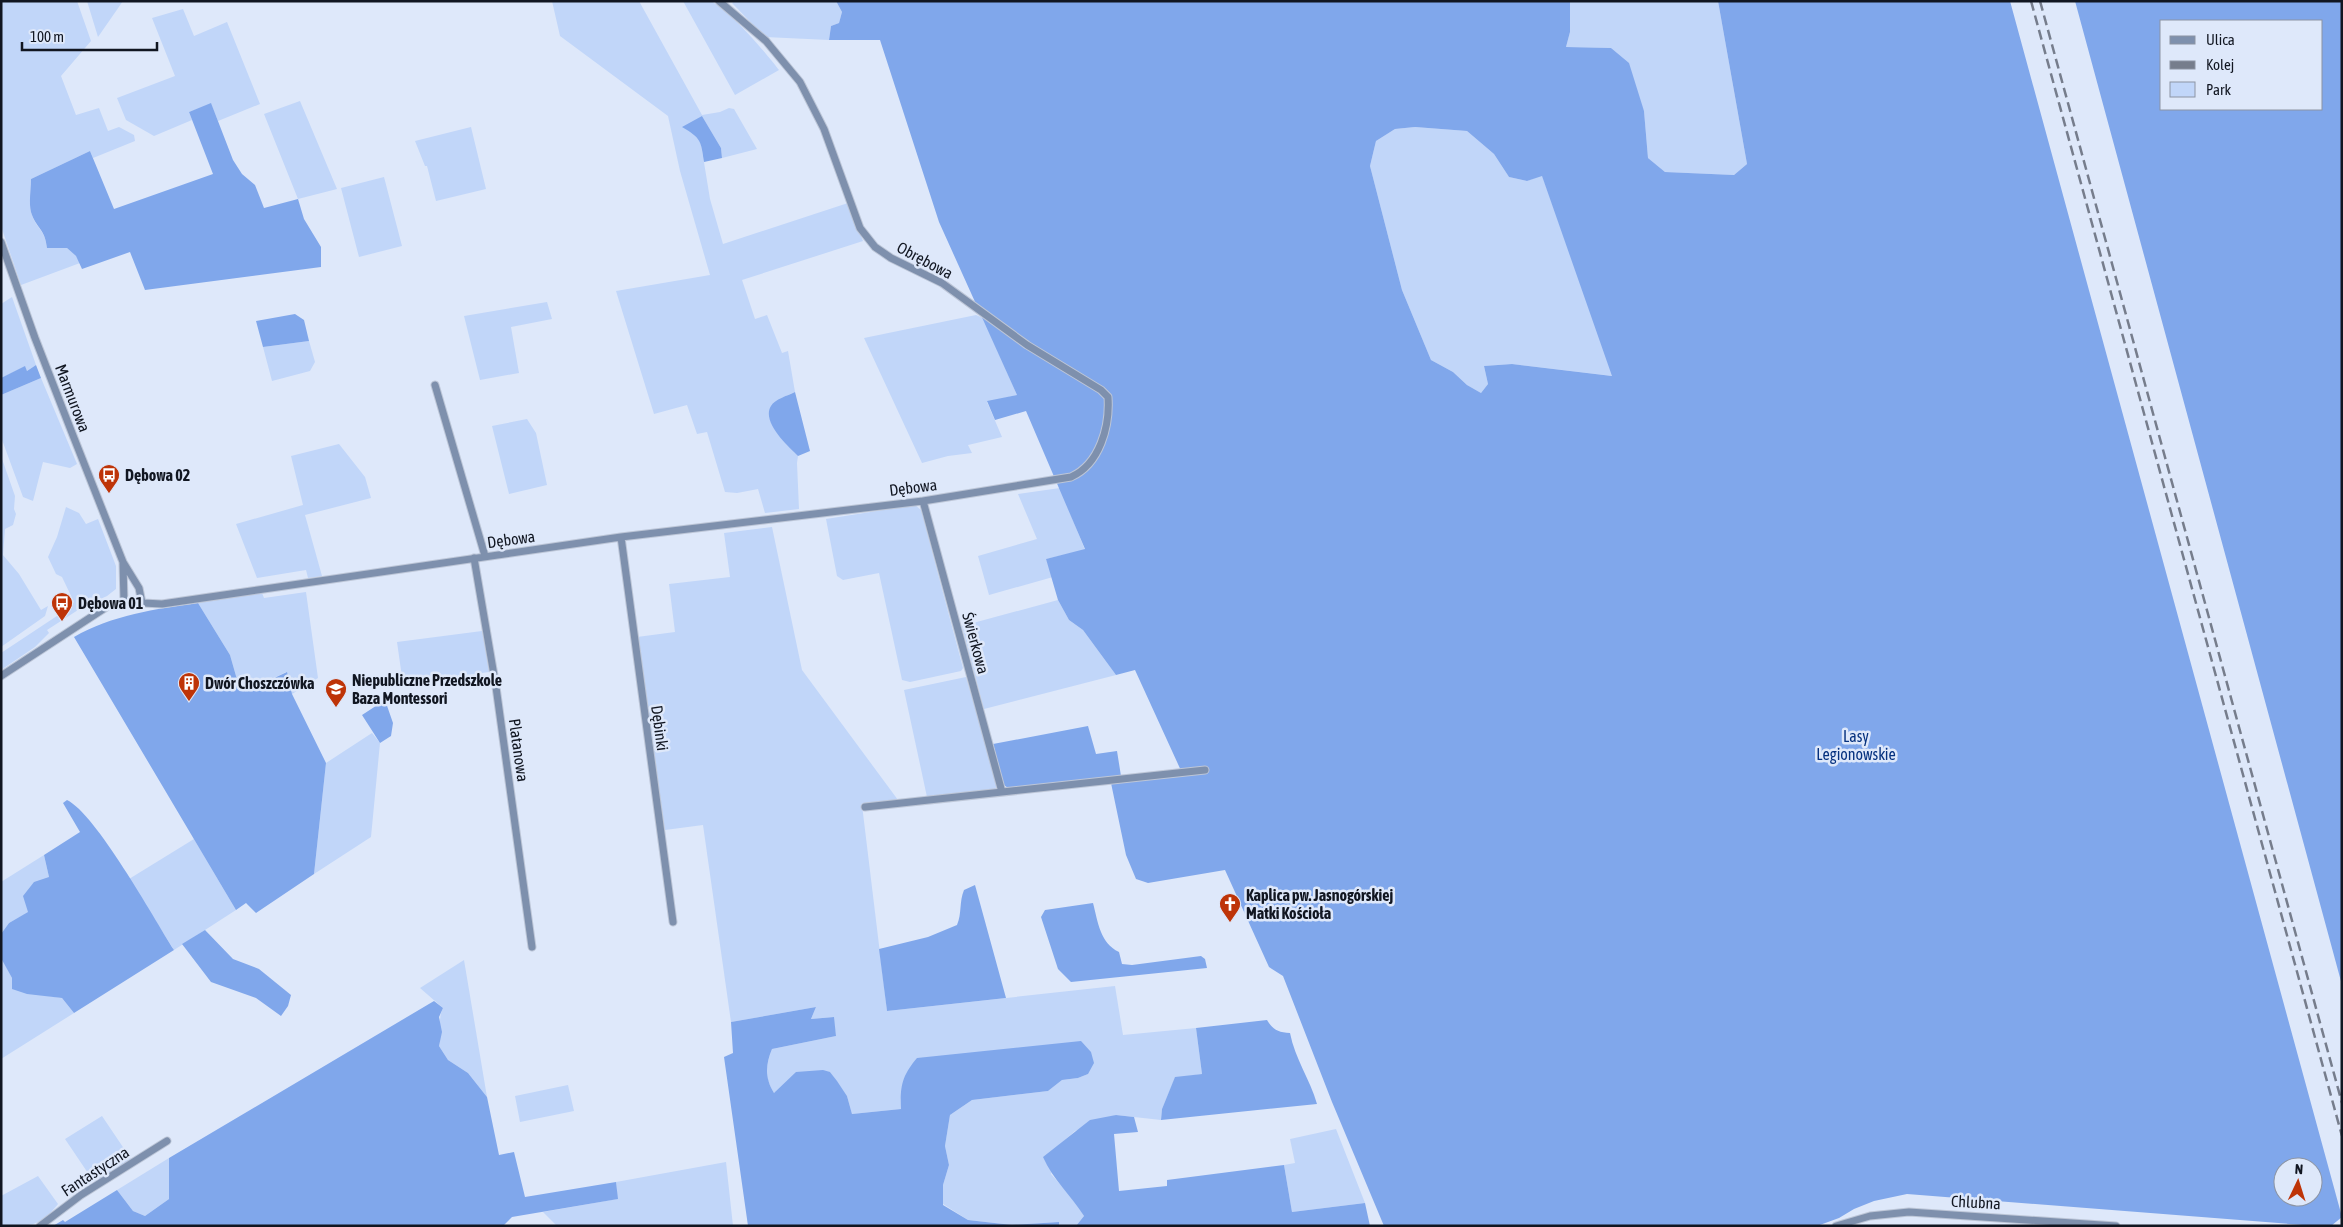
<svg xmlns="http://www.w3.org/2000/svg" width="2343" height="1227" font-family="'Asap Condensed',sans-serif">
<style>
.green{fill:#c1d6f9}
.forest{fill:#80a7eb;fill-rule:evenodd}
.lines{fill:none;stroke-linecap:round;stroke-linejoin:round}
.minor-casing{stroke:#bdc6d7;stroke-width:9}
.minor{stroke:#7e90ad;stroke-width:7}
.rail{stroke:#767d8c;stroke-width:2.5;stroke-dasharray:10 5;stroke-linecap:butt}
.labels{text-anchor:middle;stroke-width:5;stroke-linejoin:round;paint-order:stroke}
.street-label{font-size:16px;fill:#111621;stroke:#dee8fa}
.poi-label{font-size:16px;font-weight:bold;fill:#111621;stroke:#dee8fa;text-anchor:start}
.park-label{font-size:16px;fill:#05317f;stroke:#dee8fa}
</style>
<rect width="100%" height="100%" fill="#dee8fa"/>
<path class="green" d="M 1,1 L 77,1 L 91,41 L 61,76 L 76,115 L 99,108 L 108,131 L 119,127 L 134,135 L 135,141 L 93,158 L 90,151 L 31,179 C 31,190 28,205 32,215 C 37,230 45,229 47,248 L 67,248 L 76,256 L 80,263 L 21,285 L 1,226 Z
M 87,1 L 123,1 L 98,37 Z
M 552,1 L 639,1 L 702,115 L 720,112 L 729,108 L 734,109 L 757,149 L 722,158 L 721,148 L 702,116 L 697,136 L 701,144 L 710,199 L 723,244 L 848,203 L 863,241 L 742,280 L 755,319 L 767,315 L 782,353 L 788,351 L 795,392 C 781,398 772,401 769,417 L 785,443 L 798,456 L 797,463 L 799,509 L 765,513 L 758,489 L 737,493 L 725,492 L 707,432 L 697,434 L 687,405 L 654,414 L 616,291 L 710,275 L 680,171 L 668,116 L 560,36 Z
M 683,1 C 691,1 702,0 710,1 C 727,7 767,54 779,70 L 735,95 Z
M 735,1 L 836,1 L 842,12 L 839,23 L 831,26 L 829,40 L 765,37 L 732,3 Z
M 1570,1 L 1718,1 L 1747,164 L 1734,175 L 1665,172 L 1648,158 L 1644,111 L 1611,48 L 1566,47 L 1570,32 Z
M 183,9 L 194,36 L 227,22 L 260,104 L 218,121 L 211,104 L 189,112 L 192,120 L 154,136 L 126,120 L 117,98 L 175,76 L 152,18 Z
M 300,101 L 337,189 L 298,199 L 264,114 Z
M 471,127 L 486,189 L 436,201 L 427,166 L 425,166 L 415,141 Z
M 1415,127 L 1467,131 L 1494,154 L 1509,177 L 1527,181 L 1542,175 L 1613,376 L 1512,364 L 1484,366 L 1488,384 L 1481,393 L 1467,385 L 1453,372 L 1431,360 L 1402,290 L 1370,166 L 1376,141 L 1395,129 Z
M 384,177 L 402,246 L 359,257 L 341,188 Z
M 12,297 L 36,365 L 27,371 L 25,367 L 1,378 L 1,304 Z
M 547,302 L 552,319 L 511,327 L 519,373 L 480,380 L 464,316 Z
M 976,315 L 983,318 L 1017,395 L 987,402 L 1002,437 L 968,445 L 972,453 L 948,456 L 922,463 L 864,338 Z
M 309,341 L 315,362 L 310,371 L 272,381 L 263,347 Z
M 41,378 L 77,464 L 70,468 L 43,462 L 33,501 L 23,497 L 1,437 L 1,395 Z
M 527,419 L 536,433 L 547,485 L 509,494 L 492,426 Z
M 339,444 L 365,477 L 371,498 L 305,515 L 322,576 L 308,578 L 306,570 L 257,578 L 236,524 L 303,505 L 291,456 Z
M 1,456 L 15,496 L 14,509 L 16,514 L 13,525 L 5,529 L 3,555 L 19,574 L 41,610 L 48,606 L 45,616 L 1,647 Z
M 1060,488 L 1085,550 L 1046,559 L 1053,577 L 989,595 L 978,556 L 1037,539 L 1018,494 Z
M 915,505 L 921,510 L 963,668 L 961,671 L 910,682 L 902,680 L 879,573 L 843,580 L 837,576 L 826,519 Z
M 66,507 L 79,513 L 86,524 L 98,519 L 116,566 L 116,589 L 107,596 L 78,610 L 47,630 L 49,633 L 35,647 L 1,670 L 1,653 L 69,608 L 74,602 L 62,577 L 56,574 L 48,557 L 57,537 Z
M 772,527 L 802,670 L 898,800 L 862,805 L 887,1011 L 1115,986 L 1123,1035 L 1196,1028 L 1202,1074 L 1175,1078 L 1162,1109 L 1161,1120 L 1116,1115 L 1075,1131 L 1058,1146 L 1051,1174 L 1074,1200 L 1084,1216 L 1076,1226 L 1059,1226 L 1059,1222 L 1012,1225 L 968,1220 L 943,1204 L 943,1185 L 949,1165 L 945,1146 L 950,1115 L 972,1100 L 1048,1091 L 1062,1080 L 1078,1078 L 1088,1074 L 901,1109 L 852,1114 L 847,1096 L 830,1072 L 774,1093 C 764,1076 765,1068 772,1049 L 836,1036 L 833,1017 L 811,1019 L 816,1007 L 731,1022 L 703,825 L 665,830 L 637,637 L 675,632 L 669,584 L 730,577 L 724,533 Z
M 306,592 L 318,678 L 292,694 L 286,672 C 270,680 256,687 238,683 L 230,655 L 198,603 L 262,593 L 264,598 Z
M 1058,600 L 1069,620 L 1083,630 L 1116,675 L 984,709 L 962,626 Z
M 482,631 L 489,672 L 403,684 L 397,642 Z
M 966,677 L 997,785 L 995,790 L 927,797 L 904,690 Z
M 372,733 L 380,743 L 371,837 L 314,874 L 326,763 Z
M 194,839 L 236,910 L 174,950 L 129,879 Z
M 44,855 L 49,877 L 29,912 L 9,923 L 1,934 L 1,882 Z
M 1,956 L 12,978 L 48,996 L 62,998 L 74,1013 L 1,1059 Z
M 464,960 L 487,1097 L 468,1073 L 448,1060 L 439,1046 C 442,1031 437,1021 443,1008 L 420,988 Z
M 568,1085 L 574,1111 L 520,1122 L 515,1096 Z
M 102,1116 L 131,1159 L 94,1182 L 65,1139 Z
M 1336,1129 L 1365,1203 L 1292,1212 L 1284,1165 L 1295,1163 L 1290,1139 Z
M 169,1158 L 169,1199 L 145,1216 L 133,1211 L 117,1190 Z
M 726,1162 L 733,1226 L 557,1226 L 543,1212 L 617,1199 L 616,1182 Z
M 38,1176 L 58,1204 C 40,1227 31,1226 3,1226 L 1,1223 L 1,1196 Z"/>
<path class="forest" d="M 836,1 L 1570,1 L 1570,32 L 1566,47 L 1611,48 L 1629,63 L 1644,111 L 1648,158 L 1665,172 L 1734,175 L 1747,164 L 1718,1 L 2010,1 L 2342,1217 L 2331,1226 L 2316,1226 L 1907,1194 L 1874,1201 L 1854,1209 L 1839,1218 L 1817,1226 L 1384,1226 L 1332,1102 L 1283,976 L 1269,967 L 1225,870 L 1148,883 L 1136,879 L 1126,855 L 1111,783 L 1183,775 L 1135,670 L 1116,675 L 1083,630 L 1069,620 L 1058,600 L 1046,559 L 1085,549 L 1026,411 L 995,420 L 987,401 L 1017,395 L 939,222 L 880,40 L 829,40 L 831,26 L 839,23 L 842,12 ZM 1415,127 L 1467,131 L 1494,154 L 1509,177 L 1527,181 L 1542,176 L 1612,376 L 1512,364 L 1484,366 L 1488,384 L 1481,393 L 1467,385 L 1453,372 L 1431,360 L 1402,290 L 1370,166 L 1376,141 L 1395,129 ZM 2283,1167 L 2313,1167 L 2313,1197 L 2283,1197 Z
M 2075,1 L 2342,1 L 2342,985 ZM 2162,21 L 2322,21 L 2322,109 L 2162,109 Z
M 211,103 L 233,160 L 242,174 L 255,185 L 264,208 L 298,199 L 304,219 L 321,247 L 321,267 L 145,290 L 130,252 L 82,269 L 76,256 L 67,248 L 47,248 C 45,229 38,230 32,215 C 28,205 31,190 31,179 L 90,151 L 114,209 L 213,174 L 189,112 Z
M 702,116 L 721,148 L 722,158 L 704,162 C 701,141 701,138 682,127 Z
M 295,314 L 304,320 L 309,341 L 263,347 L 256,321 Z
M 36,365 L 41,378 L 1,395 L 1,378 L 25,366 L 27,371 Z
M 795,392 L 810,451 L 798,456 C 788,446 761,422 771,406 C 775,399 787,396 795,392 Z
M 198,603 L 230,655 L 238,683 C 256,688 270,680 287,672 L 292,694 L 326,763 L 314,874 L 256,913 L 246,903 L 236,910 L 74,637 C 112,615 156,609 198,603 Z
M 385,700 L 393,723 L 391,736 L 380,743 L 362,715 Z
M 1088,726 L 1096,754 L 1117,751 L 1121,776 L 1008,788 L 1004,785 L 993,744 Z
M 67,800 C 96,814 153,917 174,950 L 74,1013 L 62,998 L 27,994 L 12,989 L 12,978 L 1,958 L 1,934 L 9,923 L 28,912 L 23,896 L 34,882 L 49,877 L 44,855 L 80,832 L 63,803 Z
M 975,885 L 1006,998 L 887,1011 L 879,949 L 928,937 L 957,925 C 962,913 959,902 964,890 Z
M 1093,903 C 1098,922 1100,943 1119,952 L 1122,964 L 1132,965 L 1201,956 L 1205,959 L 1207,968 L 1071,982 L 1058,969 L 1041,917 L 1045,910 Z
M 205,930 L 233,959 L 259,969 L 291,995 L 288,1006 L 281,1016 L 256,998 L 211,982 L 182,944 Z
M 434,1001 L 443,1008 L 439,1017 L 442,1032 L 439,1046 L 448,1060 L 468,1073 L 487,1097 L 499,1155 L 514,1152 L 525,1197 L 616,1182 L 618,1199 L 512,1217 L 503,1226 L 53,1226 L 63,1220 L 65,1222 L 117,1190 L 133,1211 L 145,1216 L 169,1199 L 169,1158 Z
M 816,1007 L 811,1019 L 834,1017 L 836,1036 L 772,1049 C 765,1066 765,1078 774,1093 L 796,1072 L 823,1070 L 830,1072 L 837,1081 L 847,1096 L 852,1114 L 901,1109 C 900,1086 902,1076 917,1058 L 1081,1041 L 1091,1052 L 1094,1063 L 1088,1074 L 1078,1078 L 1062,1080 L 1048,1091 L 972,1100 L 950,1115 L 945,1146 L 949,1165 L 943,1185 L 943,1205 L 968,1220 L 1012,1225 L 1059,1222 L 1059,1226 L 748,1226 L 724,1057 L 733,1053 L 731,1022 Z
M 1267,1020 C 1273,1030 1278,1032 1290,1033 C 1295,1059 1310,1079 1317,1104 L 1161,1120 L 1162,1109 L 1175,1077 L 1202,1074 L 1196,1028 Z
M 1116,1115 L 1134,1117 L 1138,1132 L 1114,1134 L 1119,1191 L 1167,1186 L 1167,1180 L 1284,1165 L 1292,1212 L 1365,1203 L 1370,1226 L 1076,1226 L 1084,1216 C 1071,1195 1053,1180 1043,1157 L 1090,1120 Z"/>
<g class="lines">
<g class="minor-casing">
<path id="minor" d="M 1,242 L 35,338 L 74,438 L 123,562 L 139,588 L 142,603
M 435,385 L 485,556
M 923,501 L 1002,792
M 621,537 L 673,922
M 474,558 L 496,687 L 532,947
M 123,563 L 124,602
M 1,676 L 108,606 L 124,602 L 162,604 L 621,537 L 923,501 L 1071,477 C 1100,464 1110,426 1108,397 L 1101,390 L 1027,345 L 942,283 L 891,258 L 875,247 L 860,228 L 824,129 L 800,82 L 766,41 L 719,1
M 865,807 L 1205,770
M 40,1226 L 81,1195 L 167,1141
M 1836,1226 L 1870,1216 L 1909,1212 L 2116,1226"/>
</g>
<use href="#minor" class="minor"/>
<path class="rail" d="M 2031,1 L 2342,1136
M 2040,1 L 2342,1103"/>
</g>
<defs>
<g id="bus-pin" transform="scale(1.125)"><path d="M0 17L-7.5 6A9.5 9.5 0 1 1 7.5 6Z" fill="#be3408" stroke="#dee8fa"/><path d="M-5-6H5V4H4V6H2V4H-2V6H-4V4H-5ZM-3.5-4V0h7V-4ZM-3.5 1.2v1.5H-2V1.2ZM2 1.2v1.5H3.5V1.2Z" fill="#fff"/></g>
<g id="building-pin" transform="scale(1.125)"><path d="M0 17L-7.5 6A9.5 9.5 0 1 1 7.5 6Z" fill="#be3408" stroke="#dee8fa"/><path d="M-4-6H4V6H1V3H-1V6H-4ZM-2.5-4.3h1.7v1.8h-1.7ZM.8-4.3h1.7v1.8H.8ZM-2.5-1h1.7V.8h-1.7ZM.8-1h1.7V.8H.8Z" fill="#fff"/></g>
<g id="school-pin" transform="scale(1.125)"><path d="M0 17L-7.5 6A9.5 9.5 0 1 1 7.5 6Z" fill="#be3408" stroke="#dee8fa"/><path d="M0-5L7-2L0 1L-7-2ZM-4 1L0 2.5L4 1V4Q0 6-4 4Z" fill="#fff"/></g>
<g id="church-pin" transform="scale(1.125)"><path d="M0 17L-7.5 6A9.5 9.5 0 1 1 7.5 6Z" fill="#be3408" stroke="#dee8fa"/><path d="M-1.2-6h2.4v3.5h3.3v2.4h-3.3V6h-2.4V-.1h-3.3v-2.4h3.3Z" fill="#fff"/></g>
</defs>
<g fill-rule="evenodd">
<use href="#bus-pin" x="109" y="475"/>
<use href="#bus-pin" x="62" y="603"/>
<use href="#building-pin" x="189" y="683"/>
<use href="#school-pin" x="336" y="689"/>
<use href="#church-pin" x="1230" y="904"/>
</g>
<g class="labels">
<g class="street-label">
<text transform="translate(925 260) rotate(28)" y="6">Obrębowa</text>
<text transform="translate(73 398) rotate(69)" y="6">Marmurowa</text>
<text transform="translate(913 487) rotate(-7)" y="6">Dębowa</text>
<text transform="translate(511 539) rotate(-8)" y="6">Dębowa</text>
<text transform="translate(976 643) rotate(75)" y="6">Świerkowa</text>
<text transform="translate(660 728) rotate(82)" y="6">Dębinki</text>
<text transform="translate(519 750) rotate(82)" y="6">Platanowa</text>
<text transform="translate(95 1171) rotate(-33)" y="6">Fantastyczna</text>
<text transform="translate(1976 1202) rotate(3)" y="6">Chlubna</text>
</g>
<g class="poi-label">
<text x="125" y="481">Dębowa 02</text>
<text x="78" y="609">Dębowa 01</text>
<text x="352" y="686">Niepubliczne Przedszkole<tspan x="352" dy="18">Baza Montessori</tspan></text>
<text x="205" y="689">Dwór Choszczówka</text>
<text x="1246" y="901">Kaplica pw. Jasnogórskiej<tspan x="1246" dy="18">Matki Kościoła</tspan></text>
</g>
<g class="park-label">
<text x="1856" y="742">Lasy<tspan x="1856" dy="18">Legionowskie</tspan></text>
</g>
</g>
<rect width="2343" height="1227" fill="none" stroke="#111621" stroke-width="5"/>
<rect x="2160" y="20" width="162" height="90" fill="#dee8fa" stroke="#8c94a3"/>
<rect x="2170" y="36" width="25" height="8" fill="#7e90ad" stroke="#8c94a3"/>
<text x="2206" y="45" font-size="15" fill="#111621">Ulica</text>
<rect x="2170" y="61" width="25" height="8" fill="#767d8c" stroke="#8c94a3"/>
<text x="2206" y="70" font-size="15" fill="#111621">Kolej</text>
<rect x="2170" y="82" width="25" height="15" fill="#c1d6f9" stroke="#8c94a3"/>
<text x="2206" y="95" font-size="15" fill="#111621">Park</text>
<g transform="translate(2298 1182) rotate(4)"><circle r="24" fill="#dee8fa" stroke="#8c94a3"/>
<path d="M0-4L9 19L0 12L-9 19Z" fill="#be3408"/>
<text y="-8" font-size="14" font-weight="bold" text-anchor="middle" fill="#111621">N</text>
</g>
<path d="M22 42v8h135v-8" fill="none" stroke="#111621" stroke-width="2.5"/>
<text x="30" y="42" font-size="15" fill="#111621" stroke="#dee8fa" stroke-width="4" paint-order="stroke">100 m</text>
</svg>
